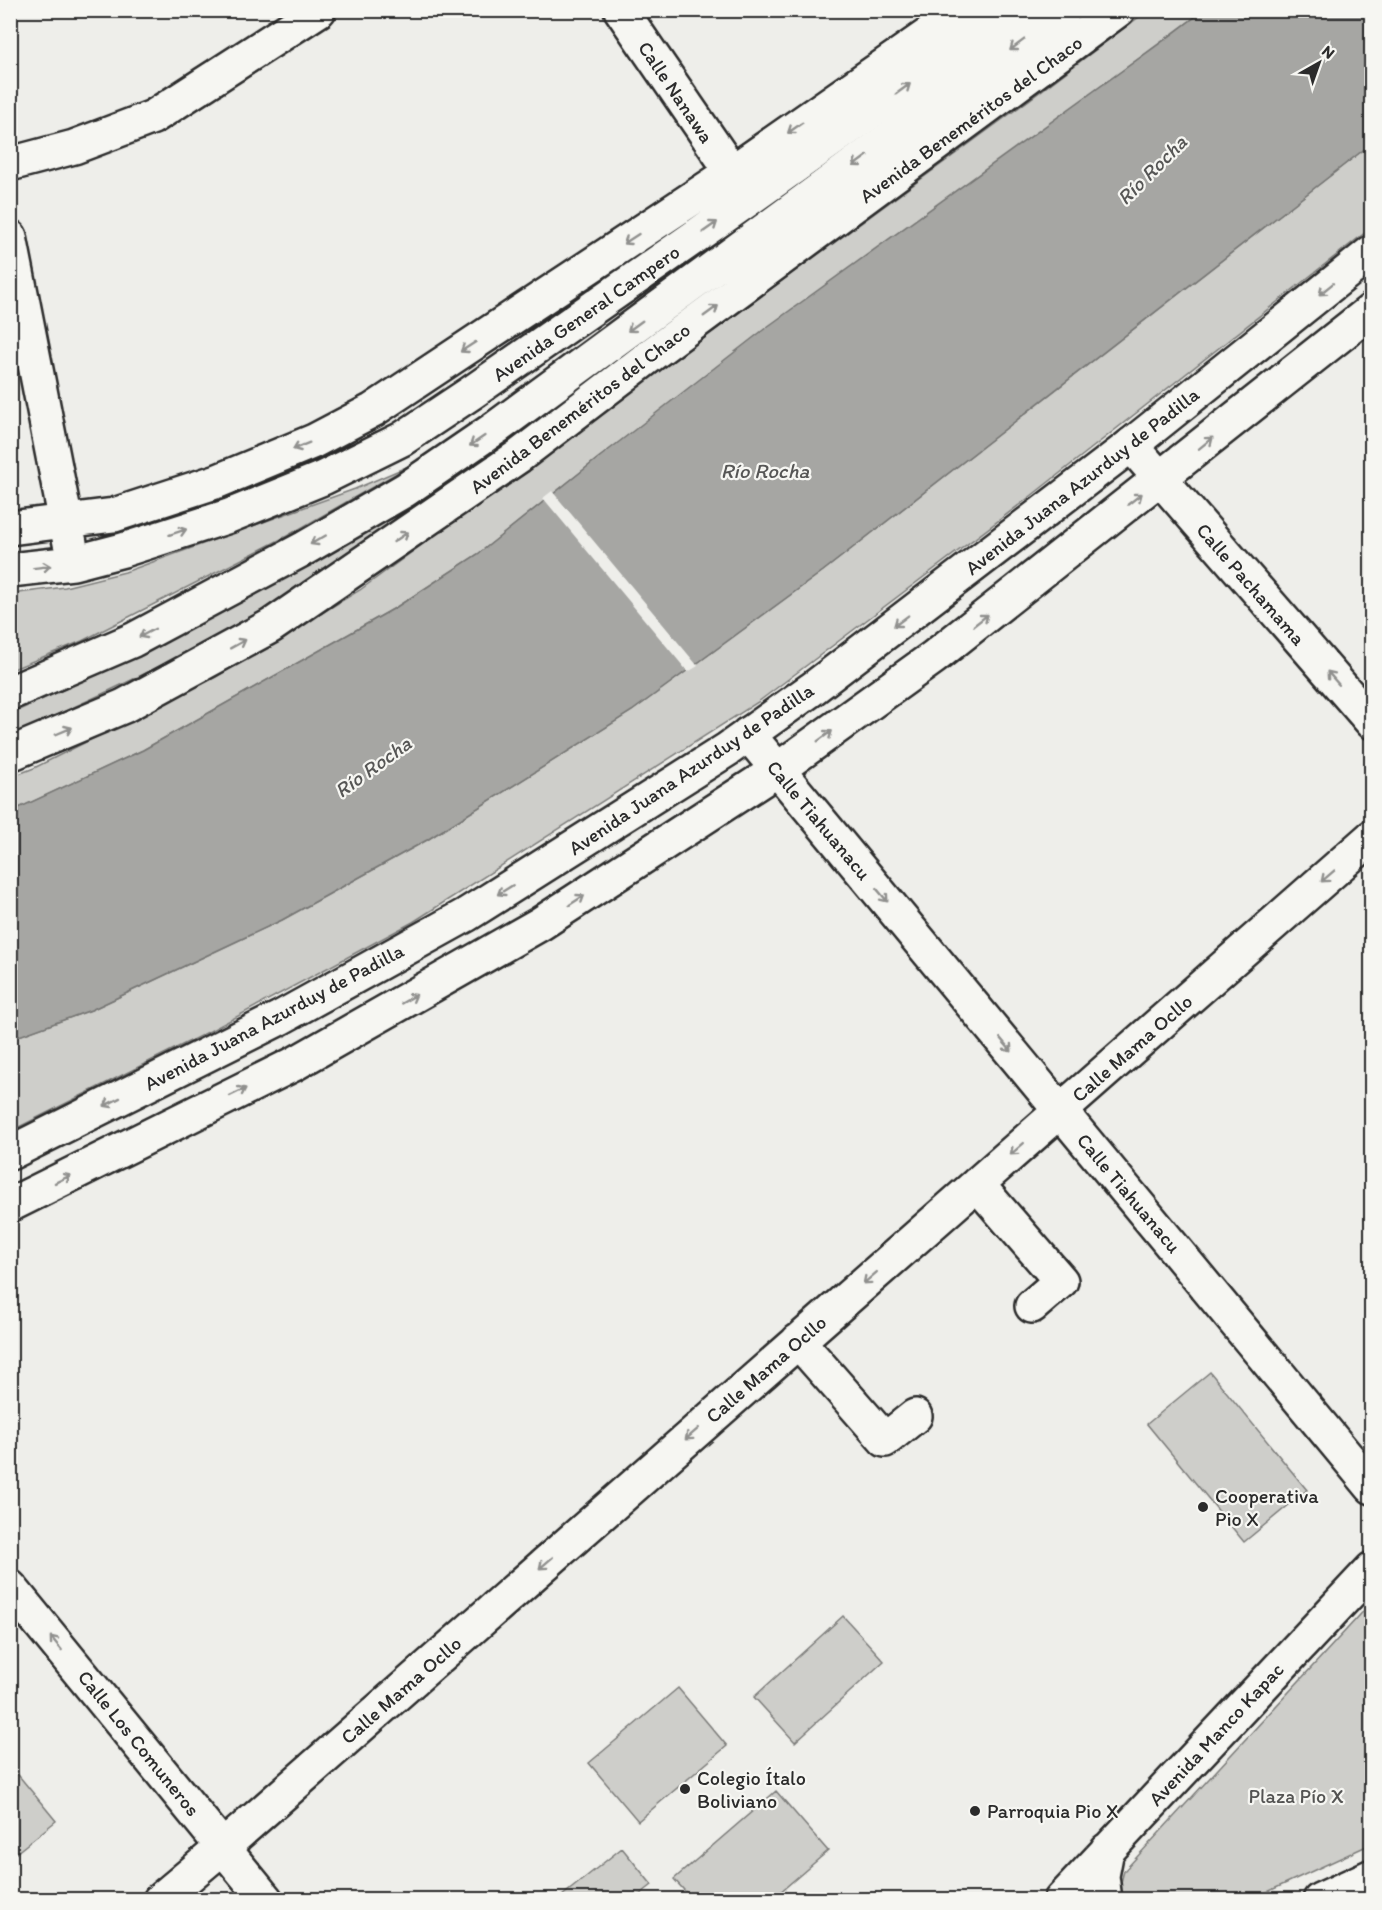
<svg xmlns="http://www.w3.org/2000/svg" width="1382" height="1910" font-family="Itim,sans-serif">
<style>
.green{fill:#cececa;stroke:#7c7c7a;stroke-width:1.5}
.water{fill:#a6a6a3;stroke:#757573;stroke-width:1.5}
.pier{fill:#eeeeea}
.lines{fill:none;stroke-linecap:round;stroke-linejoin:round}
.minor-casing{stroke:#2b2b2b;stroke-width:38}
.major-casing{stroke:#2b2b2b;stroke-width:38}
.minor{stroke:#f6f6f2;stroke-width:33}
.major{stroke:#f6f6f2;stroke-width:33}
.oneway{stroke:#90908e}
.poi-dot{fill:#2b2b2b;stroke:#f6f6f2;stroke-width:2}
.labels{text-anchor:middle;stroke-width:4.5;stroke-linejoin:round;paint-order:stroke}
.street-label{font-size:20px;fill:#2b2b2b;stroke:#f6f6f2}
.poi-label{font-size:20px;fill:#2b2b2b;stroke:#f6f6f2;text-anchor:start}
.park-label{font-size:20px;fill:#545453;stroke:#f6f6f2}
.water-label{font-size:21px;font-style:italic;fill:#565655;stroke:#f6f6f2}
</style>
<rect width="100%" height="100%" fill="#eeeeea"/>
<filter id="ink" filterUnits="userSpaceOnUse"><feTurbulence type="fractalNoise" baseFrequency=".0167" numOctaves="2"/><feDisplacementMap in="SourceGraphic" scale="12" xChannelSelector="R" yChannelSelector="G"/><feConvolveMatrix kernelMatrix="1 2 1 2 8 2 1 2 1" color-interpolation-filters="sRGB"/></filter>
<g filter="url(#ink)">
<path class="green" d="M 1147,11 L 1203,11 L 597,459 L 478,554 L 395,608 L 143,750 L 11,812 L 11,777 L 34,768 L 216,677 L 360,590 L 1029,100 Z
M 1371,144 L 1371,228 L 1031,496 L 758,702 L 413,922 L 210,1031 L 11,1131 L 10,1039 L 91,1010 L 282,920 L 427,840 L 632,711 L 823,571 Z
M 411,465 L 287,536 L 82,641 L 11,670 L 11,594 L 65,587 L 125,572 L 355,489 Z
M 417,504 C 379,531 342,561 302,586 C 210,645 110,692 11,735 L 10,714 C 150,652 283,577 417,504 Z
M 1210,1372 L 1307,1490 L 1244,1542 L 1147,1424 Z
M 1371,1603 L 1371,1844 L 1252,1899 L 1120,1900 L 1118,1893 L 1124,1871 Z
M 843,1616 L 884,1661 L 795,1742 L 754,1697 Z
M 678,1688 L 727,1746 L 638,1821 L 589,1763 Z
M 10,1765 L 56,1821 L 11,1857 L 10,1857 Z
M 776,1791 L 828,1851 L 772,1899 L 692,1899 L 674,1879 Z
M 622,1848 L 652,1885 L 634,1899 L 565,1899 L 562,1896 Z"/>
<path class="water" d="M 1203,11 L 1371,11 L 1371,144 L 823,571 L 632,711 L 427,840 L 282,920 L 91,1010 L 11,1039 L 10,812 L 143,750 L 395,608 L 478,554 L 597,459 L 767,327 L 1170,36 Z"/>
<path class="pier" d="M 552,491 L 697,665 L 698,666 L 688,672 L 543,498 Z"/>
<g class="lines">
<g class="minor-casing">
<path id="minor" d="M 621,10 L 732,172
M 10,164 L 74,147 L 153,117 L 319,10
M 10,237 L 70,543
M 1131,445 L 1372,722
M 10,528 L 114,515 L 218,481 L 314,441 L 373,410 L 732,172 L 964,10
M 10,570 L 73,563 L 123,550 L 229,516 L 323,478 L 402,439 L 471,393 L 749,199 L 1014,10
M 748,734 L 1372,1487
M 977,1184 L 1061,1281 L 1032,1306
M 798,1341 L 885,1440 L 915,1416
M 10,1587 L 266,1900
M 160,1900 L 223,1847 L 1372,837
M 1061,1900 L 1372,1569
M 1105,1900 L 1102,1876 L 1107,1850
M 1320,1900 L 1372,1876"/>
</g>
<g class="major-casing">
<path id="major" d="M 10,693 L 133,640 L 305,548 L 405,490 L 497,427 L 1064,10
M 10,754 L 124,706 L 271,626 L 519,456 L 655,352 L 1118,10
M 10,1153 L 280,1018 L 466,915 L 728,749 L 812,689 L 1131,445 L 1372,252
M 10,1205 L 294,1064 L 540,924 L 777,770 L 934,657 L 1372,310"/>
</g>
<use href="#minor" class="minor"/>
<use href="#major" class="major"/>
</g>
<defs><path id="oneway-shaft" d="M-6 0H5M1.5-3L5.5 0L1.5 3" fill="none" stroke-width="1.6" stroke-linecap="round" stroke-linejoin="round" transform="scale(1.5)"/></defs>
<g class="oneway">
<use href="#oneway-shaft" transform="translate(1017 45) rotate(143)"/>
<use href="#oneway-shaft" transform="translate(903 89) rotate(-36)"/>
<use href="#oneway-shaft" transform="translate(795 128) rotate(145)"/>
<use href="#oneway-shaft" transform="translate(860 161) rotate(144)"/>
<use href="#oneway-shaft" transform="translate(710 227) rotate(-35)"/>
<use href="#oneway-shaft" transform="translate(631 239) rotate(147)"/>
<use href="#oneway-shaft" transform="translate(1326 289) rotate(141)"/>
<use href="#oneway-shaft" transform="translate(711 311) rotate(-36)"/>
<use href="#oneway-shaft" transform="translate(635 326) rotate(144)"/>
<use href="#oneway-shaft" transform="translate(468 347) rotate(147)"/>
<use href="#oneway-shaft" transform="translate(477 441) rotate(146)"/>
<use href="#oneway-shaft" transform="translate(1206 443) rotate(-39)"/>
<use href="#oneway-shaft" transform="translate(301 446) rotate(158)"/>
<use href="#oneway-shaft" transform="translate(1135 499) rotate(-38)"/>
<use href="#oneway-shaft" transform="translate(178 532) rotate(-18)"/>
<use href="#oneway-shaft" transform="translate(401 537) rotate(-34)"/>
<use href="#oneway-shaft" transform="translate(318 540) rotate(150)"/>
<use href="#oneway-shaft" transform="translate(42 567) rotate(-7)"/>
<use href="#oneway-shaft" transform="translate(981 620) rotate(-38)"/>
<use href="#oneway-shaft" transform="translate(901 621) rotate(143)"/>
<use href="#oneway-shaft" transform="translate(147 633) rotate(152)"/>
<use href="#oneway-shaft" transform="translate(238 644) rotate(-29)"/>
<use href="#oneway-shaft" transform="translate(1333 678) rotate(-131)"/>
<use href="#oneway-shaft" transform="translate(64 731) rotate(-23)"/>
<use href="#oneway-shaft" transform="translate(825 736) rotate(-36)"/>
<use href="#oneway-shaft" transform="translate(1328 876) rotate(139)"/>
<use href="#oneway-shaft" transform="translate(505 890) rotate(148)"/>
<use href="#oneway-shaft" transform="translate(882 895) rotate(50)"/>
<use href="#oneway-shaft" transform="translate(577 900) rotate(-33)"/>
<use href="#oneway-shaft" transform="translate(409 999) rotate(-30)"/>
<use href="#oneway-shaft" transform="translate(1006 1045) rotate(50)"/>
<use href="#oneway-shaft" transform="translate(238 1092) rotate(-26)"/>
<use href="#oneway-shaft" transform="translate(112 1102) rotate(153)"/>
<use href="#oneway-shaft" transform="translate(1017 1149) rotate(139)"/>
<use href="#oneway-shaft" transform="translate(63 1179) rotate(-26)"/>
<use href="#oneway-shaft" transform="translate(870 1278) rotate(139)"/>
<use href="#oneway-shaft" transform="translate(692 1434) rotate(139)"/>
<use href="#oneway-shaft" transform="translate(546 1563) rotate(139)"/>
<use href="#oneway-shaft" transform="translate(56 1643) rotate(-129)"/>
</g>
</g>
<g class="poi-dot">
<circle cx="1203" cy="1507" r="6"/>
<circle cx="685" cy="1789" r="6"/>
<circle cx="975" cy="1811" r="6"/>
</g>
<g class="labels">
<g class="street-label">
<text transform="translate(676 92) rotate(56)" y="7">Calle Nanawa</text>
<text transform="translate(971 119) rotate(-36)" y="7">Avenida Beneméritos del Chaco</text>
<text transform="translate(586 313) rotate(-35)" y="7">Avenida General Campero</text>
<text transform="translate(580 408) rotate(-37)" y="7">Avenida Beneméritos del Chaco</text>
<text transform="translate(1082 481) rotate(-38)" y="7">Avenida Juana Azurduy de Padilla</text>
<text transform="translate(1251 584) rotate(49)" y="7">Calle Pachamama</text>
<text transform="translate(691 769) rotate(-34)" y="7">Avenida Juana Azurduy de Padilla</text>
<text transform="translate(819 820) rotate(50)" y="7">Calle Tiahuanacu</text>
<text transform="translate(274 1017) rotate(-28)" y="7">Avenida Juana Azurduy de Padilla</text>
<text transform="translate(1132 1048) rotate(-41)" y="7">Calle Mama Ocllo</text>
<text transform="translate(1129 1193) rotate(50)" y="7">Calle Tiahuanacu</text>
<text transform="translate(766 1369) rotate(-41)" y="7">Calle Mama Ocllo</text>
<text transform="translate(401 1690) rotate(-41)" y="7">Calle Mama Ocllo</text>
<text transform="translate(1216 1734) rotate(-47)" y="7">Avenida Manco Kapac</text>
<text transform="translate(139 1743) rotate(51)" y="7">Calle Los Comuneros</text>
</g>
<g class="poi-label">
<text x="1215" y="1503">Cooperativa<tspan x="1215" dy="23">Pio X</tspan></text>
<text x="697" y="1785">Colegio Ítalo<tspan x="697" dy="23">Boliviano</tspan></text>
<text x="987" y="1818">Parroquia Pio X</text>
</g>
<g class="park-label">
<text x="1296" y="1803">Plaza Pío X</text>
</g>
<g class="water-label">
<text transform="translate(1152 170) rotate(-45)" y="7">Río Rocha</text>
<text x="765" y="478">Río Rocha</text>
<text transform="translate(373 767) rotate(-36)" y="7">Río Rocha</text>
</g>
</g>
<rect width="1382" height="1910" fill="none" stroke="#f6f6f2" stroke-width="36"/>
<rect x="18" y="18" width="1346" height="1874" fill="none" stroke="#2b2b2b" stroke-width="2" filter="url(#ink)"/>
<g transform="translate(1319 63) rotate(40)" stroke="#f6f6f2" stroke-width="4.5" paint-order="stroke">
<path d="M0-4.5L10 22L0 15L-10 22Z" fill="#2b2b2b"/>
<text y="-9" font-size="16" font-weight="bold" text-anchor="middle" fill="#2b2b2b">N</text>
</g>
</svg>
